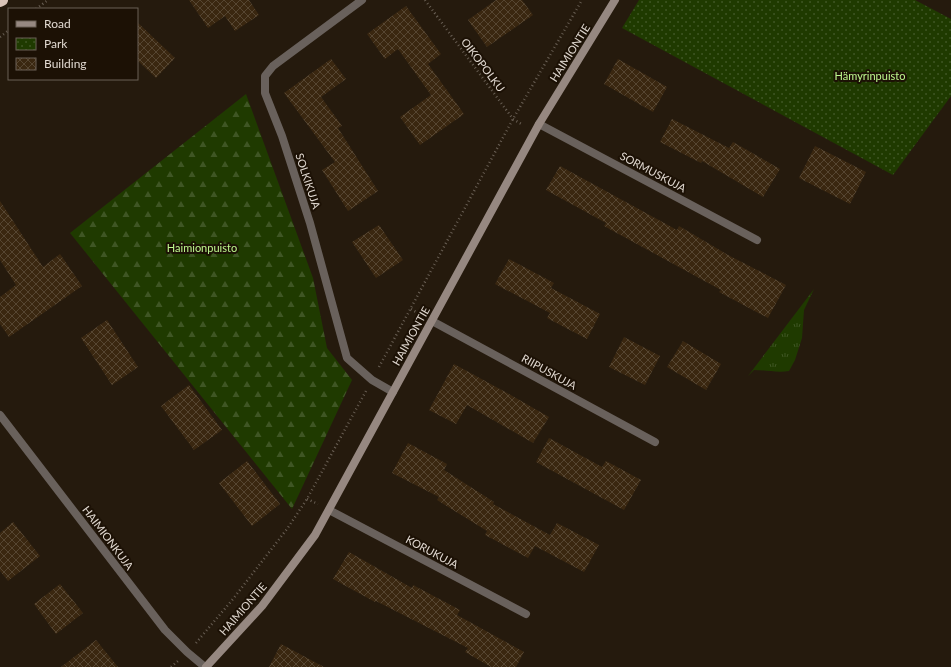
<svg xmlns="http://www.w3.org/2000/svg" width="951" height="667" font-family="Lato,sans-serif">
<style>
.grass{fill:url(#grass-tufts)}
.forest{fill:url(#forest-firs)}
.park{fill:url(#park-dots)}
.building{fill:url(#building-cross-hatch)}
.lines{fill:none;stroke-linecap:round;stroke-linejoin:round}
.path{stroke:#695f54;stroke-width:2.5;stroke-dasharray:1 3;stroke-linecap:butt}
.street{stroke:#69615c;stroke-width:8}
.secondary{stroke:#968881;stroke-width:8}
.highway{stroke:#d8c3b7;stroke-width:12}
.labels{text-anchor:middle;stroke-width:4;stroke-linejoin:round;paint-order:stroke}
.street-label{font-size:11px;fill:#e0d8d0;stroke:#1c1105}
.park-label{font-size:11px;fill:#bef78e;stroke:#1c1105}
</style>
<defs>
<pattern id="grass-tufts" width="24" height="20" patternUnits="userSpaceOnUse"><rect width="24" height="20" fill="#1f3a00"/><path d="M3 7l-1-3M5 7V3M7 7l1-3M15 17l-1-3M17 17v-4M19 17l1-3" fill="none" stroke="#3f5624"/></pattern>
<pattern id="forest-firs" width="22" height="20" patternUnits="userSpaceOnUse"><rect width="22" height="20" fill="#1f3a00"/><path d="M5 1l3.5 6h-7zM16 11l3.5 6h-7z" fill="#3f5624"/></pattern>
<pattern id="park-dots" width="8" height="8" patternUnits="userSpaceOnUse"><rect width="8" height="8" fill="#1f3a00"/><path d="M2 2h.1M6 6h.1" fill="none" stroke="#3f5624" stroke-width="1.8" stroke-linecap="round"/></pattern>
<pattern id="building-cross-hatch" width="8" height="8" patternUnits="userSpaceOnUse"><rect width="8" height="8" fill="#3a2710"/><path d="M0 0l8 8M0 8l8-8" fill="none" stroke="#564632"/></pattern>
</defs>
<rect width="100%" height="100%" fill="#251a0d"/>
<path class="grass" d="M 814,289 L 804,310 L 802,338 L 795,360 L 789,371 C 777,373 766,370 754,370 L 748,376 Z"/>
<path class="forest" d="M 246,94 L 313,278 L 327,348 L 352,380 L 292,509 L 70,233 Z"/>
<path class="park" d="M 639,0 L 915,0 L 951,19 L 951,96 L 893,175 L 622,28 Z"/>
<path class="building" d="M 189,0 L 249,0 L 259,15 L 235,31 L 225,16 L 208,28 Z
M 496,0 L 522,0 L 533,15 L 487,47 L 468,20 Z
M 406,6 L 441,54 L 428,64 L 464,114 L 420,145 L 400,117 L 431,95 L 398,49 L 385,59 L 367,34 Z
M 137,22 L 175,58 L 156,78 L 137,60 Z
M 331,59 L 346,79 L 321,97 L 342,126 L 338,128 L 378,191 L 348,211 L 322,170 L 335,162 L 284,93 Z
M 618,59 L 667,87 L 653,112 L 604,84 Z
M 672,119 L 729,148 L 733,142 L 780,169 L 763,197 L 702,161 L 701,163 L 660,142 Z
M 815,146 L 866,172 L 850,204 L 799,178 Z
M 560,166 L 677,230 L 679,226 L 728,255 L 786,285 L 768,318 L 719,292 L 721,290 L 604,226 L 606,223 L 546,190 Z
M 0,201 L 43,267 L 60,254 L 82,286 L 9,337 L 0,324 L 0,297 L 16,285 L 0,260 Z
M 379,225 L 403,260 L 376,278 L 352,242 Z
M 509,259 L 554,283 L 551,288 L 600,314 L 587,339 L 547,318 L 550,313 L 495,284 Z
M 107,320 L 138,367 L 112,385 L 81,338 Z
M 624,337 L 660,356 L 645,385 L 609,367 Z
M 683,341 L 721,364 L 706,390 L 667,367 Z
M 454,364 L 509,394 L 549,417 L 533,443 L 467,405 L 456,424 L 429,410 Z
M 189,385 L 222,430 L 194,450 L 161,406 Z
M 549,438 L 602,467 L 606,461 L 641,480 L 624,510 L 536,462 Z
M 408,443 L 447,464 L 444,470 L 494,502 L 493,504 L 550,535 L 557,523 L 599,545 L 584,572 L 535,546 L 528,558 L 485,535 L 487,531 L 437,500 L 439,497 L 392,473 Z
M 247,461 L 280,504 L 252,526 L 219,483 Z
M 13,522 L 40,556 L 8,581 L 0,571 L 0,533 Z
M 349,552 L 412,588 L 413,585 L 460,610 L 457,615 L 524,652 L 516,667 L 491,667 L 465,652 L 468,648 L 376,601 L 375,602 L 333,579 Z
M 60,584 L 83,613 L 56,634 L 34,604 Z
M 96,640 L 118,667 L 61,667 Z
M 281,644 L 324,667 L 269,667 Z"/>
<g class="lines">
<path class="path" d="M 425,0 L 513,119 L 523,125
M 36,9 L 48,0
M 0,37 L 9,30
M 411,309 L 421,315
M 379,367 L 513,119 L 582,0
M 307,499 L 318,504
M 196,643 L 233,599 L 287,529 L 307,499 L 366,391
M 171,667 L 178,661"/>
<path class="street" d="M 362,0 L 273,66 L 265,76 L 265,93 L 282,136 L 310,223 L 347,358 L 372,380 L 393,392
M 539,124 L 757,240
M 432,321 L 655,442
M 0,415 L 165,630 L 187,652 L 205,667
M 329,510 L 526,614"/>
<path class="secondary" d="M 206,667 L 262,606 L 315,535 L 539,124 L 615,0"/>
<path class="highway" d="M 0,1 L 2,0"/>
</g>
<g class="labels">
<g class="street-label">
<text transform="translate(570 53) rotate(-58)" y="4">HAIMIONTIE</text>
<text transform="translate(483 65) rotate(53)" y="4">OIKOPOLKU</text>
<text transform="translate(653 172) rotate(28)" y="4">SORMUSKUJA</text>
<text transform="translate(308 181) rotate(72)" y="4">SOLKIKUJA</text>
<text transform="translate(411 336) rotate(-61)" y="4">HAIMIONTIE</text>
<text transform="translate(549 372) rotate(29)" y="4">RIIPUSKUJA</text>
<text transform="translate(108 538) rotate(53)" y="4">HAIMIONKUJA</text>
<text transform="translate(432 552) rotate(28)" y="4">KORUKUJA</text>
<text transform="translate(243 609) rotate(-49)" y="4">HAIMIONTIE</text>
</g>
<g class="park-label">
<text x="870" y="80">Hämyrinpuisto</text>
<text x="202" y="252">Haimionpuisto</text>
</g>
</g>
<rect x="8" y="8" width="130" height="72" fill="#1c1105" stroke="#6a6156"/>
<rect x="16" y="21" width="20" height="6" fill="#968881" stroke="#6a6156"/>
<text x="44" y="28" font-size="12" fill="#e0d8d0">Road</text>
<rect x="16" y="38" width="20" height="12" fill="url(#park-dots)" stroke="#6a6156"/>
<text x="44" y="48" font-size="12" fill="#e0d8d0">Park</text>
<rect x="16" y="58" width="20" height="12" fill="url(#building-cross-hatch)" stroke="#6a6156"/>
<text x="44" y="68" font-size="12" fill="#e0d8d0">Building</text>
</svg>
